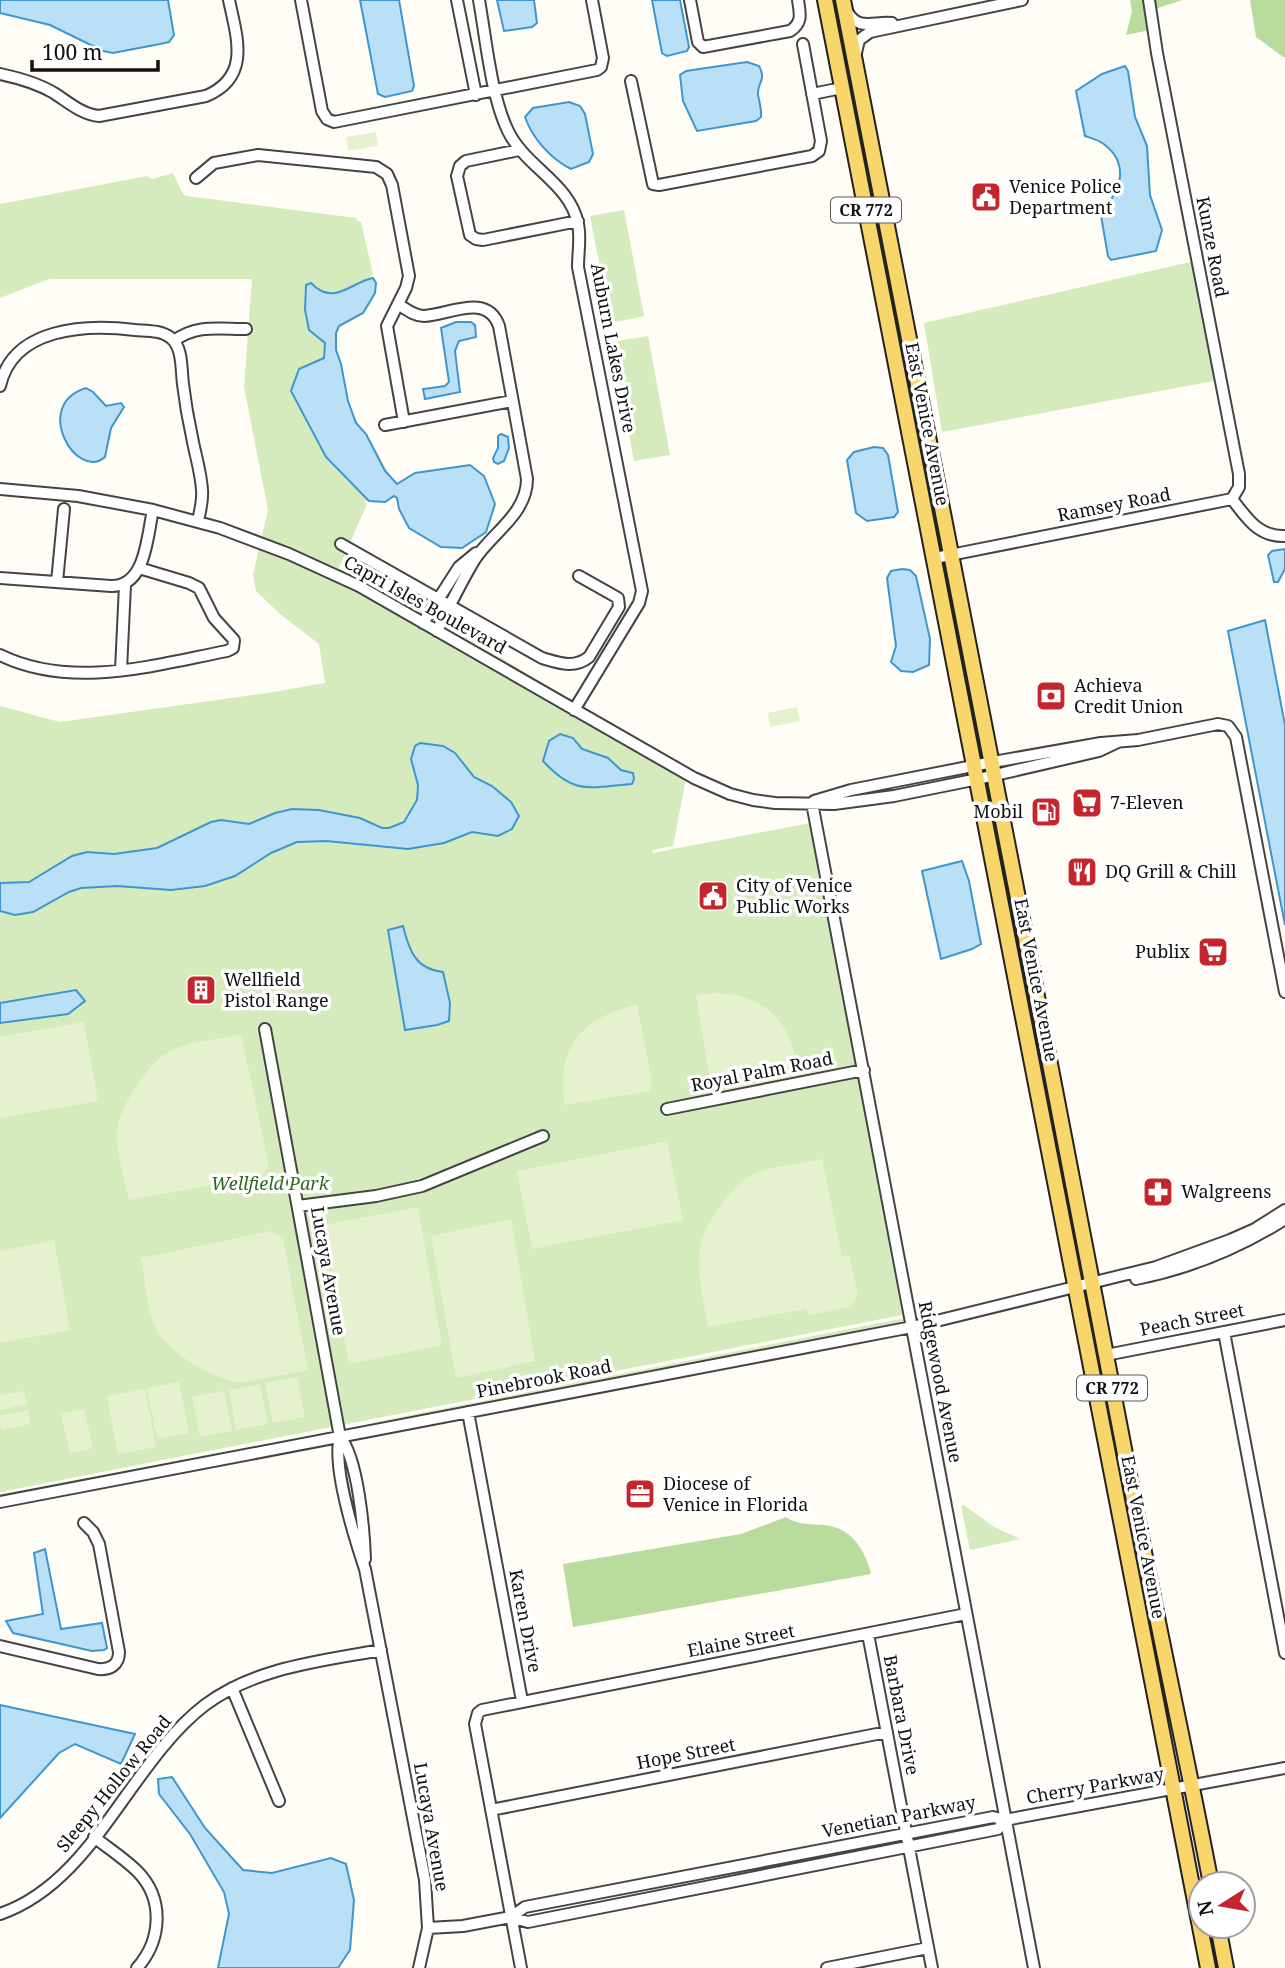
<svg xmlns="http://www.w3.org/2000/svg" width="1285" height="1968" font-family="'Noto Serif',serif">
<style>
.green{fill:#d5ebbd}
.forest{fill:#b9dc9c}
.pitch{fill:#e6f2cf}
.water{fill:#b9e0f7;stroke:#3f96cf;stroke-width:2}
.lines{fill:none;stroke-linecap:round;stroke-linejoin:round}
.minor-casing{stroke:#444;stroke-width:14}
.major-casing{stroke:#222;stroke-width:18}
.minor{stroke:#fff;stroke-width:10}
.major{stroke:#f9d66b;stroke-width:14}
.labels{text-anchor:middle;stroke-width:7;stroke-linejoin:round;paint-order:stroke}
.shield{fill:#fff;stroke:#585858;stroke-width:2}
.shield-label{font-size:16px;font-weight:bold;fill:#111}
.poi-label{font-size:18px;fill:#111;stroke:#fff;text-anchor:start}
.street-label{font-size:18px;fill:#111;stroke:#fff}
.park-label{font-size:18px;font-style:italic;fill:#2f6b1f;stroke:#fff}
</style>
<rect width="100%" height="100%" fill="#fffdf5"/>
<path class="green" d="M 173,173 L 183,194 L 187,196 L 356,218 L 357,221 L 361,222 L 373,274 L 371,275 C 378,288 374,303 363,313 C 355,320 340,321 337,332 C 334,343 338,353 341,363 C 345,376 344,389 347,401 C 351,415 358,423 366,434 C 378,450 383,468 397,484 C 392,505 383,502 364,501 L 367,504 L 339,568 L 464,633 L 560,696 L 362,582 L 329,567 L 357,590 L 686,779 L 673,846 L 653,850 L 652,853 L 811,823 L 902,1315 L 0,1492 L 0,706 L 60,722 L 267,693 L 325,683 L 319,644 L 280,614 L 256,591 L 253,574 L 268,510 L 244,387 L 252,279 L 49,279 L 0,298 L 0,204 L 147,176 L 152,179 Z
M 624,210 L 644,316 L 611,323 L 590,216 Z
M 1199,260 L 1224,379 L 942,432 L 924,323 Z
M 648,336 L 670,455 L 634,461 L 612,342 Z
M 905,1318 L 909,1323 L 522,1397 L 375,1422 Z
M 964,1505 L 994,1527 L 1020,1539 L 970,1550 L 961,1506 Z"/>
<path class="forest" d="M 1130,0 L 1182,0 L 1146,12 L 1150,30 L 1126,35 L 1132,11 Z
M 1250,0 L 1285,0 L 1285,57 L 1283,57 L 1256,37 Z
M 786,1517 C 802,1528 817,1522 834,1527 C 854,1532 867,1555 871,1574 L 573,1627 L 563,1564 L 741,1534 Z"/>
<path class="pitch" d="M 376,132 L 378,146 L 348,151 L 346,137 Z
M 797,707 L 800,721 L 770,727 L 768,713 Z
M 712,993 C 761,993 790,1018 797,1066 L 717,1082 L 710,1081 L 696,995 Z
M 637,1005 L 652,1081 L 650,1091 L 565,1105 C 555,1048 583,1016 637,1005 Z
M 84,1022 L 98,1101 L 0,1118 L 0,1037 Z
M 241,1034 L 269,1166 L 262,1176 L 129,1200 C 125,1181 117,1155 117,1135 C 117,1109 151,1056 177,1048 C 197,1041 220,1039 241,1034 Z
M 667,1141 L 683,1220 L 532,1249 L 517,1171 Z
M 822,1159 L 842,1256 L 849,1256 L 858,1294 L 851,1307 L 809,1315 L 806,1309 L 708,1327 C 699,1274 687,1246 725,1200 C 732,1191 742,1179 753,1174 C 770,1167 802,1163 822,1159 Z
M 418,1207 L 442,1345 L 349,1364 L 324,1225 Z
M 511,1219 L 535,1361 L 456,1378 L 431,1236 Z
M 271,1231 L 283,1239 L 308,1370 L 240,1383 C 211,1377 163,1352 153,1322 C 146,1302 145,1279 141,1258 Z
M 54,1240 L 70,1330 L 0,1343 L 0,1251 Z
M 297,1377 L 305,1417 L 273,1423 L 265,1383 Z
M 179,1382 L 189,1433 L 157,1439 L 147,1388 Z
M 260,1384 L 268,1424 L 236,1430 L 229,1390 Z
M 145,1389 L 156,1447 L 118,1454 L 107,1396 Z
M 24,1391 L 27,1404 L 0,1410 L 0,1395 Z
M 224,1391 L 232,1431 L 200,1437 L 192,1397 Z
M 84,1409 L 93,1448 L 70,1453 L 61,1414 Z
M 28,1410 L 30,1424 L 1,1430 L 0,1416 Z"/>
<path class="water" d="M 0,0 L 168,0 L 174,35 L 169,42 L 160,44 L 113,53 L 103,51 L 50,25 L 0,13 Z
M 360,0 L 399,0 L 414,86 L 412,91 L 385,97 L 378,94 Z
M 497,0 L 534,0 L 537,23 L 532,27 L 504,31 Z
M 652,0 L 680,0 L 689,47 L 687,51 L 667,56 L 662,53 Z
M 747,62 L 759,66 C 767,81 757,82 758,94 C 759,102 762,109 761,117 L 756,121 L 697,131 L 683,101 L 680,75 L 686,71 Z
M 1125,66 L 1128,71 L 1135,117 L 1147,146 L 1150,195 L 1162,230 L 1156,251 L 1111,260 L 1108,256 L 1100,210 C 1122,193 1129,164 1105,145 C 1099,140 1091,138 1085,136 L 1076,91 L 1102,74 Z
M 569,102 L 580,106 L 585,114 L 593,154 L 589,162 L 571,169 C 551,159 532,138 525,117 L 533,108 Z
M 373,278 L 376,283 L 375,293 L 363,313 L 339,326 L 336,333 L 336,350 L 341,364 L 348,401 L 356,423 L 366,434 L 385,471 L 397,484 L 415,473 L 470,465 L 484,476 L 495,504 L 486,532 L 462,548 L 441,547 L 409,528 L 399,509 L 397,498 L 394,496 L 385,502 L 369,501 L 326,457 L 291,391 L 299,369 L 324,358 L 325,343 L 309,330 L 305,310 L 306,285 L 311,283 C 334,307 351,282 373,278 Z
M 456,322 L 471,322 L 475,325 L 476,337 L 459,341 L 455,351 L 460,392 L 425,399 L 423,389 L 445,386 L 449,382 L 441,328 Z
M 86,388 L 93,392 L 106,406 L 121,403 L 124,407 L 111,428 L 105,457 C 77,482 31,405 86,388 Z
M 501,434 L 508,437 L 509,448 L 504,461 L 498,464 L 494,462 L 493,458 L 498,448 L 498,436 Z
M 874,447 L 883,448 L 888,455 L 898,512 L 894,517 L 867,521 L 856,513 L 847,460 L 854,452 Z
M 1285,549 L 1285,569 L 1278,582 L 1274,582 L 1268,555 L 1272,551 Z
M 902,569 L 910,570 L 916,576 L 930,639 L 929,665 L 913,672 L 901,671 L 891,662 L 896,646 L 887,578 L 891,571 Z
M 1265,620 L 1285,725 L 1285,925 L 1228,631 Z
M 560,734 L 573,738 L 582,749 L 608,758 L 621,770 L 633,773 L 634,779 L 632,784 C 589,787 575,796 543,761 L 549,741 Z
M 420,743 L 443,746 L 455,753 L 474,777 L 492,786 L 511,802 L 519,816 L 512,829 L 498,836 L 472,832 L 444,843 L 408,849 L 326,841 L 297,842 L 271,853 L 235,876 L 205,886 L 171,890 L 117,886 L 81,888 L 69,892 L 33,912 L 15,915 L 0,911 L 0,883 L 29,882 L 72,856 L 87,852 L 114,854 L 157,848 L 211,822 L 221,820 L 249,824 L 275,813 L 292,809 L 319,810 L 360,818 L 382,828 L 389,828 L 404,822 L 417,800 L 418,785 L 411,759 L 415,746 Z
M 962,861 L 969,881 L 981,944 L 972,949 L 941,959 L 922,871 Z
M 403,926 C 409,950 415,969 443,972 L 450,1003 L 449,1021 L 437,1025 L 405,1030 L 388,930 Z
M 76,990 L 85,1001 L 68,1014 L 0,1023 L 0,1003 Z
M 45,1549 L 61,1629 L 102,1623 L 107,1648 L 104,1650 L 92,1651 L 13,1633 L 6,1621 L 43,1614 L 34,1553 Z
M 0,1705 L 135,1734 L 121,1764 L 75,1744 L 59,1753 L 0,1818 Z
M 172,1777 L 205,1828 L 243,1870 L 272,1873 L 331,1858 L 346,1864 L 354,1900 L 350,1950 L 338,1968 L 218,1968 L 229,1914 L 224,1892 L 190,1834 L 159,1794 L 158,1779 Z"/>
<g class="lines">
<g class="minor-casing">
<path id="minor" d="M 301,0 L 322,111 L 327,119 L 334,122 L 597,70 L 601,67 L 603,58 L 592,0
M 457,0 L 476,95
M 479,0 C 486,39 491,96 508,131 C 526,168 570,183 578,224 C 581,238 578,252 578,267 L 642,591 L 639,603 L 574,710
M 690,0 L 698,42 L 703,47 L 790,31 C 803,23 800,13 798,0
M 1149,0 L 1157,53 L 1239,474 L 1239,487 L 1232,499
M 848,13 C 859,31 874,21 892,23
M 856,53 L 859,40 L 870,32 L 1022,0
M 0,74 C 19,78 37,83 54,93 C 68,102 81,114 99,116 L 206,96 C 251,77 237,38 229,0
M 631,81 L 653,184 L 659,185 L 812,156 L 819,151 L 821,141 L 803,44
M 812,94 L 842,88
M 519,150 L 466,161 L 460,166 L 457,176 L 470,235 L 476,239 L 483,240 L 578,221
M 196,178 L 214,163 L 258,155 L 376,167 L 387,174 L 392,185 L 409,276 L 406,288 L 387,326 L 404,422
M 398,304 C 406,309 414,316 424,316 C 449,315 487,292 499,326 L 527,479 C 527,514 492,533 475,559 C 461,582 449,607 437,631
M 174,341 C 196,324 220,329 246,329
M 0,386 C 13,327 86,324 135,330 C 147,331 161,330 171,338 C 183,348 181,369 183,384 C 185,401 188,419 192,437 C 195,454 201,472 202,490 C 203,501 200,511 198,521
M 385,425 L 512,401
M 0,489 L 78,496 L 153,510 L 220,528 L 289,554 L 359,586 L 694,778 L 730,794 L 753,800 L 775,803 L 834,804 L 894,796 L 978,779 L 1099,751 L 1118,742
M 1232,499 C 1247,518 1258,537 1285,536
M 341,544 L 542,658 C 559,663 574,669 589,657 L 619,607 L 618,598 L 579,576
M 935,558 L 1232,499
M 0,578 L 111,586 C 146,587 147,536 153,510
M 57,582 L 64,509
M 423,623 L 459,567 L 476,553
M 0,655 C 72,690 154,665 227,651 L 233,648 L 234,640 L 214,618 L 199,588 L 189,583 L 139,568
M 121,670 L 125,585
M 814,801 L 851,790 L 993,762 L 1101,743 L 1138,740 L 1218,724 L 1228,726 L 1236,737 L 1285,992
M 812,803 L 1034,1968
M 265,1029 L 340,1437 C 332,1466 355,1539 365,1569 L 425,1880 L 428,1928 L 419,1968
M 667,1109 L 864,1070
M 298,1206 L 376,1196 L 422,1186 L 543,1136
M 1136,1279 C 1191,1268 1238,1249 1285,1219
M 1224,1332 L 1285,1653
M 1106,1355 L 1285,1320
M 468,1412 L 522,1701
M 340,1437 C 358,1458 364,1530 365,1559
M 0,1502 L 912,1327 L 1156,1267 L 1230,1240 L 1255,1229 L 1285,1210
M 868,1634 L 932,1968
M 0,1646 L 98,1669 C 110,1670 119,1665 119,1652 L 99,1544 L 93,1532 L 84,1523
M 232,1688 L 279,1801
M 491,1810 L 887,1732
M 94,1837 C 108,1848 125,1859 138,1872 C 164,1899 162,1940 137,1968
M 0,1914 C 94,1882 129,1763 205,1705 C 256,1667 321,1661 381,1650
M 511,1917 L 525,1907 L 993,1817 L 1005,1820 L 1285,1768
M 428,1928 L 463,1926 L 511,1917 L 528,1922 L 998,1829 L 1005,1820
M 521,1968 L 475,1724 L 478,1713 L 482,1710 L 966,1614
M 827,1968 L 928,1948"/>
</g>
<g class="major-casing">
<path id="major" d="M 825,0 L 1208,1968
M 843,0 C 943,501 1038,1004 1135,1506 C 1159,1632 1187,1758 1211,1884
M 1218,1926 L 1226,1968"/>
</g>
<use href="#minor" class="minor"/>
<use href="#major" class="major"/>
</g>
<defs>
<g id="civic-square" transform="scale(1.575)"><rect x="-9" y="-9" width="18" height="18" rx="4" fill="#c4262e" stroke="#fff"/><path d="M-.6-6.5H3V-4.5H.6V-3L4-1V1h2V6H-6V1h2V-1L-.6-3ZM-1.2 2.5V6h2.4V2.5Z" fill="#fff"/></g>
<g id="bank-square" transform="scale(1.575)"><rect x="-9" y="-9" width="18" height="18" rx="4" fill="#c4262e" stroke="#fff"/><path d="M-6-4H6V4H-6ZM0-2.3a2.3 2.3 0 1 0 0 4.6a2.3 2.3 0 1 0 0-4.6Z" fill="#fff"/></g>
<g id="supermarket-square" transform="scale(1.575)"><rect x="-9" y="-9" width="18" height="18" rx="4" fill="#c4262e" stroke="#fff"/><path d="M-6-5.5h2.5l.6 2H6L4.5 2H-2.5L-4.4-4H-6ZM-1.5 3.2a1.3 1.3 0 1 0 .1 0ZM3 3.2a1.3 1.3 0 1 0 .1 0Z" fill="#fff"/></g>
<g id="fuel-square" transform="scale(1.575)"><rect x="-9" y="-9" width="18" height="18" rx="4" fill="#c4262e" stroke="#fff"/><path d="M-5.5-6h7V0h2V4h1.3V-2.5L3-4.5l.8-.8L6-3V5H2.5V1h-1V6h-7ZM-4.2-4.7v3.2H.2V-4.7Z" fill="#fff"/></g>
<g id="restaurant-square" transform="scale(1.575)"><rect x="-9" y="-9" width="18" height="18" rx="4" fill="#c4262e" stroke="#fff"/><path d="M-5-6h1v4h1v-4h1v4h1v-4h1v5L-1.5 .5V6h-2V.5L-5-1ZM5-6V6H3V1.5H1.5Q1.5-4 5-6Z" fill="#fff"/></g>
<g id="building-square" transform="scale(1.575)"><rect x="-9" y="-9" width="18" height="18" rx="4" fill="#c4262e" stroke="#fff"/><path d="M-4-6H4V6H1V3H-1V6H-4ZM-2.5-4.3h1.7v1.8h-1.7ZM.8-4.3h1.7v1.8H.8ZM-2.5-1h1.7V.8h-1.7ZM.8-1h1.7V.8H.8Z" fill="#fff"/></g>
<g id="pharmacy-square" transform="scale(1.575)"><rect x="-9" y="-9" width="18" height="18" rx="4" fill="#c4262e" stroke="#fff"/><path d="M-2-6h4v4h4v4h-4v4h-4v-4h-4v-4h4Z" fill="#fff"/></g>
<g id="office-square" transform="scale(1.575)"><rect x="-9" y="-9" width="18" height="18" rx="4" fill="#c4262e" stroke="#fff"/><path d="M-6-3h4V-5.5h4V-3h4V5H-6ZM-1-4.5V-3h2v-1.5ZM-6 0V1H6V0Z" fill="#fff"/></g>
</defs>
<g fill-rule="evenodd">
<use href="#civic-square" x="986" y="197"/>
<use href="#bank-square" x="1051" y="696"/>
<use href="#supermarket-square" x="1087" y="803"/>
<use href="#fuel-square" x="1046" y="812"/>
<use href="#restaurant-square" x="1082" y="872"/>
<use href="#civic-square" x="713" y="896"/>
<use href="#supermarket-square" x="1213" y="952"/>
<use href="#building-square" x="201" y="990"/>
<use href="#pharmacy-square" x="1158" y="1192"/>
<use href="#office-square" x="640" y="1494"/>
</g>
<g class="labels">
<g class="shield">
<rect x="831" y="197.5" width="70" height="25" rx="5"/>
<rect x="1077" y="1375.5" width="70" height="25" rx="5"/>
</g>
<g class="shield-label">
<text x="866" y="216">CR 772</text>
<text x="1112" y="1394">CR 772</text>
</g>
<g class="poi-label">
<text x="1009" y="193">Venice Police<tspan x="1009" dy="21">Department</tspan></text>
<text x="1074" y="692">Achieva<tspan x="1074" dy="21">Credit Union</tspan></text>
<text x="1110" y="809">7-Eleven</text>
<text x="1023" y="818" text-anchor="end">Mobil</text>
<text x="1105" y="878">DQ Grill &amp; Chill</text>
<text x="736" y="892">City of Venice<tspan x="736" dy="21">Public Works</tspan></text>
<text x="1190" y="958" text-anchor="end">Publix</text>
<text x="224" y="986">Wellfield<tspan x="224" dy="21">Pistol Range</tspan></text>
<text x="1181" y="1198">Walgreens</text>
<text x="663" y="1490">Diocese of<tspan x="663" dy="21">Venice in Florida</tspan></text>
</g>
<g class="street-label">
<text transform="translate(1212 247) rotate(79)" y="6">Kunze Road</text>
<text transform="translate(613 348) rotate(79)" y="6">Auburn Lakes Drive</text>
<text transform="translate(927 424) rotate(79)" y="6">East Venice Avenue</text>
<text transform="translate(1114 505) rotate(-11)" y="6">Ramsey Road</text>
<text transform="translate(425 605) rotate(29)" y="6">Capri Isles Boulevard</text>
<text transform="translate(1036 980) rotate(79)" y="6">East Venice Avenue</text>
<text transform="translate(762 1072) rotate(-11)" y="6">Royal Palm Road</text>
<text transform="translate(328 1271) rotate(80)" y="6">Lucaya Avenue</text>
<text transform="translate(1192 1320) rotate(-11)" y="6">Peach Street</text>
<text transform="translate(544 1379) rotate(-11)" y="6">Pinebrook Road</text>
<text transform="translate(940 1382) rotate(79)" y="6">Ridgewood Avenue</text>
<text transform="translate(1143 1537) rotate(79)" y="6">East Venice Avenue</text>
<text transform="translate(525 1621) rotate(79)" y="6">Karen Drive</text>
<text transform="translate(741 1641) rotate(-11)" y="6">Elaine Street</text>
<text transform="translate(901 1715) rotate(79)" y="6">Barbara Drive</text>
<text transform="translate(686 1754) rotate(-11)" y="6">Hope Street</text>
<text transform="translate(114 1784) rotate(-51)" y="6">Sleepy Hollow Road</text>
<text transform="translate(1095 1786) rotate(-10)" y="6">Cherry Parkway</text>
<text transform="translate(899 1817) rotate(-11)" y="6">Venetian Parkway</text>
<text transform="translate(431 1827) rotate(80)" y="6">Lucaya Avenue</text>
</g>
<g class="park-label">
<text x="270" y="1190">Wellfield Park</text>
</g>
</g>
<g transform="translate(1222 1905) rotate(259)"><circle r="33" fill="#ffffff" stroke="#a0a0a0" stroke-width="2"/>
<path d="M0-5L12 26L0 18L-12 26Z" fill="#c4262e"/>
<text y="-10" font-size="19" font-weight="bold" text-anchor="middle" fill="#111111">N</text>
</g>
<path d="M32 60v10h126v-10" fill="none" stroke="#111111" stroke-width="3.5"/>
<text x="42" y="60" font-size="21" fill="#111111" stroke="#ffffff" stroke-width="5" paint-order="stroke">100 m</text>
</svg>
